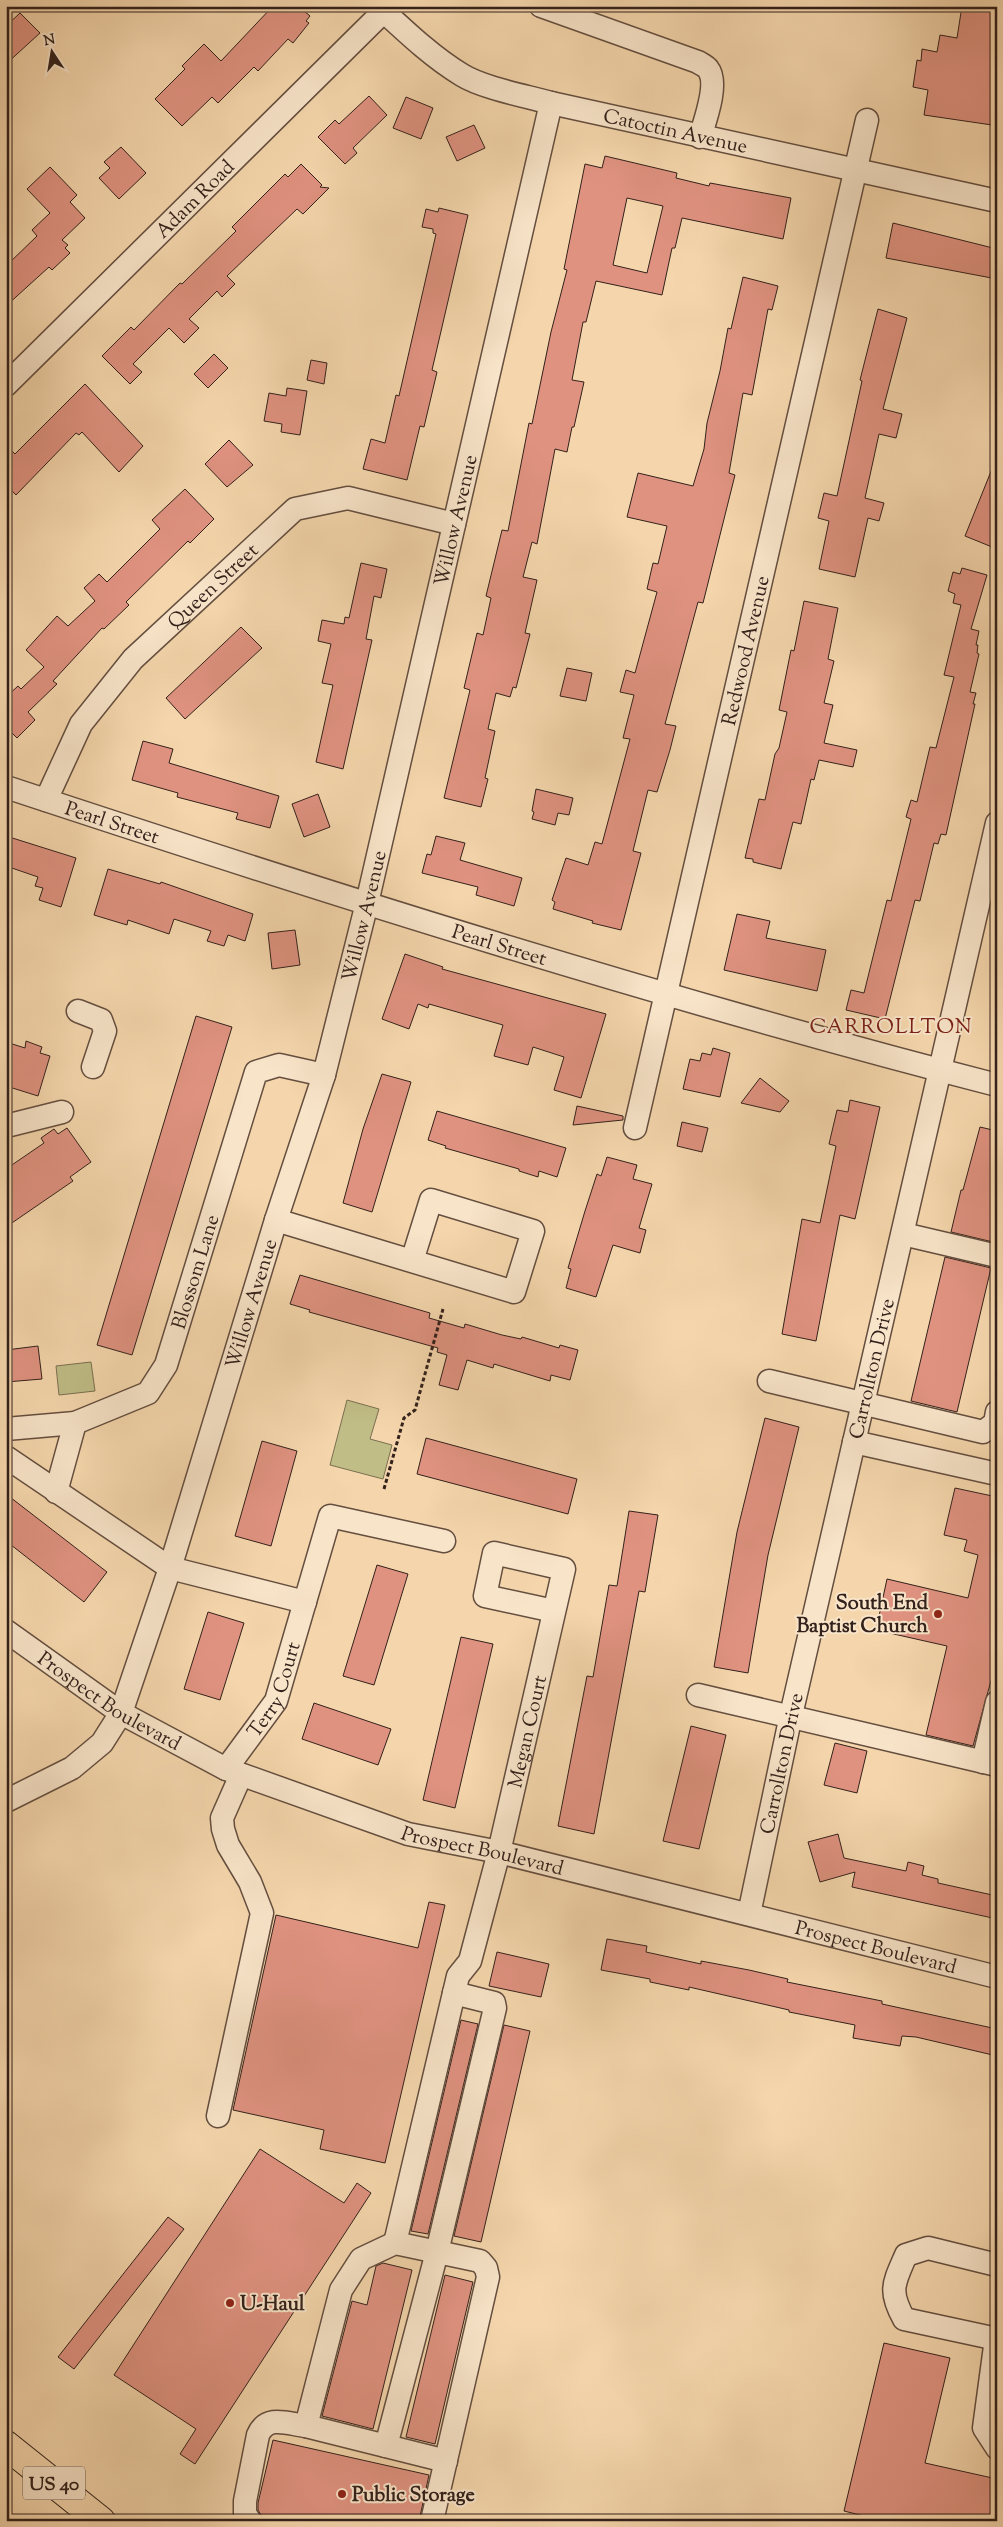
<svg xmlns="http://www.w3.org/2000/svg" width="1003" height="2527" font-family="'Sorts Mill Goudy',serif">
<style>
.green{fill:#c0bd86;stroke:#7a6f50}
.building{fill:#df9280;stroke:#33211b;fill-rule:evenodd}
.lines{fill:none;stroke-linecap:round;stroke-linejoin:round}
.minor-casing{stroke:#644e3f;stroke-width:25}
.highway-casing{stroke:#33211b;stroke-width:30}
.path{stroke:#33211b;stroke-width:3;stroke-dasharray:4 2.5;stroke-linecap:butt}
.minor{stroke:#f8e4c9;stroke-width:22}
.highway{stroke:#f5d6ac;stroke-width:28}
.poi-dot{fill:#8f2418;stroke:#f8e4c9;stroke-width:2}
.labels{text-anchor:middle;stroke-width:4;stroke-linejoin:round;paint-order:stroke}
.shield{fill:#f8e4c9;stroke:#6e5c4f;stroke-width:1}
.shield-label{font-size:19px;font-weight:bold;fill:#33211b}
.street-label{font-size:20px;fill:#33211b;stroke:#f8e4c9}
.poi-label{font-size:20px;font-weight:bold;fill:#33211b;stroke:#f8e4c9;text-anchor:start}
.neighbourhood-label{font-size:21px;letter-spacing:1px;fill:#7a1f14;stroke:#f8e4c9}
</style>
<rect width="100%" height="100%" fill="#f5d6ac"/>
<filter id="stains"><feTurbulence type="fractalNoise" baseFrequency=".004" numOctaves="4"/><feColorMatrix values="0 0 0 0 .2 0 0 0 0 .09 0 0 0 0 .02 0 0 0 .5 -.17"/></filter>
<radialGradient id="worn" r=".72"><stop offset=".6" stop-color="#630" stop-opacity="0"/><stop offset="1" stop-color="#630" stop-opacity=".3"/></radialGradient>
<path class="green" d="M 91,1362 L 95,1391 L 59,1395 L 56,1366 Z
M 347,1400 L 379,1409 L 370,1439 L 392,1445 L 383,1479 L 330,1465 Z"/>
<path class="building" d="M 273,6 L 298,6 L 310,16 L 306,21 L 309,23 L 293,43 L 288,39 L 258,71 L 254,67 L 218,103 L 212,97 L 182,126 L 155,99 L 185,69 L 182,66 L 204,44 L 221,61 Z
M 962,6 L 997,6 L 997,103 L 992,125 L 924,115 L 928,90 L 913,87 L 917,60 L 921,61 L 922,49 L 937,52 L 940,35 L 957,38 Z
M 20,13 L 40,33 L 6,64 L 6,26 Z
M 369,96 L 387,115 L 353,148 L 357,153 L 345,164 L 318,137 L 335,120 L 339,124 Z
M 406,97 L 433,108 L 421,139 L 393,128 Z
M 474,125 L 485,148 L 457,161 L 446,137 Z
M 121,147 L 146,173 L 119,199 L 99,178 L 110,168 L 104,162 Z
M 605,156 L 677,173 L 676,178 L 709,186 L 710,183 L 791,198 L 783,239 L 682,218 L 675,248 L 672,248 L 662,295 L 596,281 L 586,322 L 583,322 L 572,380 L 584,382 L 574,427 L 572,427 L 567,452 L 555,449 L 537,544 L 532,542 L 523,577 L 537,580 L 525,633 L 530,634 L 516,688 L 513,687 L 510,697 L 496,693 L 488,729 L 495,731 L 485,778 L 488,779 L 481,807 L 444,798 L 470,690 L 464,688 L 477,633 L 483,635 L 491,598 L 486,596 L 502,530 L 508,531 L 529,423 L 532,424 L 551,332 L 567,270 L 564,269 L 585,164 L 602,168 ZM 627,198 L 663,206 L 647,273 L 613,265 Z
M 301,164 L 322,185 L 320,187 L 329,188 L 303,214 L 297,209 L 227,276 L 235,284 L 222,297 L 217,291 L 189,319 L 199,328 L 184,343 L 169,328 L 133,364 L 142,372 L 130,384 L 102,356 L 131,327 L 134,330 L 180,283 L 182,284 L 236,231 L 232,227 L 285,174 L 288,177 Z
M 50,167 L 77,195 L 70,202 L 85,218 L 62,240 L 68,245 L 65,248 L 70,253 L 52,270 L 49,267 L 6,306 L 6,266 L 37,236 L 32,230 L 50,213 L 27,189 Z
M 439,208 L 468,215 L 432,370 L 437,372 L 424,427 L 420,426 L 407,480 L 363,469 L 371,439 L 385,443 L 396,395 L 399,396 L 436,234 L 433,233 L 433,229 L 422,227 L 426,209 L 438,212 Z
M 893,223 L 997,249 L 997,279 L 886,258 Z
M 743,277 L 778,286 L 772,310 L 768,309 L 752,395 L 743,393 L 729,473 L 735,475 L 703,603 L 698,602 L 665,724 L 676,726 L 670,750 L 657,792 L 648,790 L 633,851 L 641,853 L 621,930 L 592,923 L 593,921 L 553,909 L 555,902 L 552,900 L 566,858 L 588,865 L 595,842 L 602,844 L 630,739 L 623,738 L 634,695 L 620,692 L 626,670 L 635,673 L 657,592 L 647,589 L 653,563 L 658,564 L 667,526 L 627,517 L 638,473 L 693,486 L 704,449 L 707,423 L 720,371 L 728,328 L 731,329 Z
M 878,309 L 907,318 L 883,409 L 902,414 L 896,438 L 879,434 L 865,498 L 884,503 L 879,521 L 868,518 L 855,577 L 819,569 L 829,521 L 818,518 L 824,493 L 837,496 L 862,381 L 860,380 Z
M 214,354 L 228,368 L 208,388 L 194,374 Z
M 311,360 L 327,363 L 324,384 L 307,380 Z
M 85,384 L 143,446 L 119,472 L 82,432 L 79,435 L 76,433 L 16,495 L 6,485 L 6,445 L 15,454 Z
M 287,388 L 307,391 L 300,435 L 281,432 L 282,424 L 264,421 L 269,393 L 286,396 Z
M 229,440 L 253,465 L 227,487 L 205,464 Z
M 996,459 L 997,459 L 997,549 L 965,536 Z
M 185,489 L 214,519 L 190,543 L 188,541 L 126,602 L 129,605 L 104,629 L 102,628 L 53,681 L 57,684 L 28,712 L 35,720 L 17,738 L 6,727 L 6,697 L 18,686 L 21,689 L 44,667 L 26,650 L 57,616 L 68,626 L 95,601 L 84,588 L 99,574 L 107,582 L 160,529 L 152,520 Z
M 361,563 L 387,569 L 381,598 L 374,596 L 366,639 L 372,640 L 343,769 L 316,762 L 333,685 L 322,683 L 331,644 L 318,641 L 322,620 L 344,624 L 345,617 L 349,618 Z
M 962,568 L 987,575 L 971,629 L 979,631 L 976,645 L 978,645 L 977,653 L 979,654 L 970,692 L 976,693 L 973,704 L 975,704 L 946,835 L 941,834 L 938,844 L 934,843 L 920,901 L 915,900 L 885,1019 L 846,1010 L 851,990 L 864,993 L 887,900 L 891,901 L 911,819 L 906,817 L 911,800 L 917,802 L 930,747 L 936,748 L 954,677 L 944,675 L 961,605 L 953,603 L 955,594 L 948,591 L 953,572 L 960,574 Z
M 804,601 L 838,608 L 828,659 L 834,661 L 824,703 L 833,705 L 824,743 L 857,750 L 853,767 L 819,760 L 814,780 L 811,779 L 801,824 L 793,822 L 781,869 L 753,862 L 753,859 L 745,858 L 759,799 L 765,800 L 775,754 L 779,748 L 787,712 L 779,710 L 791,650 L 794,651 Z
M 241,627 L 262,648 L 185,719 L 166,698 Z
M 567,668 L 592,673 L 586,701 L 560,696 Z
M 143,741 L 173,749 L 169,763 L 279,796 L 270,828 L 236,819 L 238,813 L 177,797 L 178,793 L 132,780 Z
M 536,789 L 573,798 L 569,815 L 558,813 L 555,825 L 532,819 L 534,812 L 532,811 Z
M 318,794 L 330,827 L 304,837 L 292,804 Z
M 6,836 L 76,858 L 61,907 L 39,900 L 43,888 L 35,886 L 38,877 L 6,866 Z
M 436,836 L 465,843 L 460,860 L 522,878 L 514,906 L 476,895 L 478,887 L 422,873 L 427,854 L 431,855 Z
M 108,869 L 160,884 L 161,882 L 253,914 L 245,941 L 228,935 L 224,946 L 207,941 L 211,931 L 174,919 L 169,934 L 128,920 L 127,925 L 94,915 Z
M 737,914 L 770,921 L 766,938 L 826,950 L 817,991 L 724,970 Z
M 295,930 L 300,965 L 272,969 L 268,933 Z
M 405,954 L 443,967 L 442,969 L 606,1014 L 581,1098 L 554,1090 L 564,1057 L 533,1047 L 528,1065 L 494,1056 L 503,1025 L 429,1004 L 428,1008 L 418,1004 L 409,1029 L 382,1019 Z
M 196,1016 L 232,1027 L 132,1355 L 97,1345 Z
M 26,1041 L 42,1047 L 40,1053 L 50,1056 L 38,1096 L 6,1086 L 6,1042 L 25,1048 Z
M 713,1048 L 730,1053 L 720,1097 L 683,1089 L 690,1059 L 700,1061 L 702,1053 L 711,1055 Z
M 382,1074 L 411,1082 L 372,1212 L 343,1203 L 363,1129 Z
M 760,1078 L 789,1101 L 780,1112 L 741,1103 Z
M 850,1100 L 880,1107 L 855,1219 L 840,1215 L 816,1341 L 782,1334 L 802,1219 L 820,1223 L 836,1146 L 829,1144 L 837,1110 L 848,1112 Z
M 577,1106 L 623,1116 L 623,1120 L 573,1125 Z
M 437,1111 L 566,1148 L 557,1177 L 539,1171 L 538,1177 L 519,1171 L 519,1169 L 445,1148 L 446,1146 L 428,1140 Z
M 682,1122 L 708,1128 L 702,1152 L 677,1146 Z
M 980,1127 L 997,1131 L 997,1224 L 993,1242 L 951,1232 L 961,1190 L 963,1190 Z
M 67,1128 L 91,1162 L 70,1177 L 73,1181 L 6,1227 L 6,1169 L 44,1143 L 41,1138 L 54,1129 L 58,1134 Z
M 607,1157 L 637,1165 L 633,1179 L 652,1184 L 639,1228 L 646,1230 L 640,1253 L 613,1245 L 596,1297 L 566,1288 L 571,1269 L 568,1268 L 585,1211 L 597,1174 L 601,1176 Z
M 945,1257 L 991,1268 L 957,1412 L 911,1401 Z
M 300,1275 L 430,1313 L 429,1318 L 464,1328 L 465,1324 L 502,1335 L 521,1339 L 522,1337 L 559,1348 L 560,1345 L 578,1350 L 570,1380 L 551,1375 L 550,1381 L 494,1364 L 493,1368 L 467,1360 L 458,1390 L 439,1385 L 447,1355 L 437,1352 L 438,1348 L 309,1312 L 310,1310 L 290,1304 Z
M 38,1346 L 42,1379 L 6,1382 L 6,1350 Z
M 765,1418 L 799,1427 L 768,1555 L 748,1673 L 714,1667 L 737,1532 Z
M 426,1438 L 577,1479 L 568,1514 L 417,1474 Z
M 262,1441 L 297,1451 L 271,1546 L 235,1536 Z
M 955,1488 L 997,1497 L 997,1659 L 973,1746 L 926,1735 L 947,1646 L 876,1630 L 887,1579 L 968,1598 L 978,1555 L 964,1551 L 967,1540 L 944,1535 Z
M 6,1494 L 107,1572 L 84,1602 L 6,1541 Z
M 629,1511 L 658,1515 L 645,1592 L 639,1591 L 594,1834 L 558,1826 L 587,1676 L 593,1677 L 609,1585 L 617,1586 Z
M 377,1565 L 408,1574 L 374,1685 L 343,1676 Z
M 208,1612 L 244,1623 L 220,1700 L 184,1689 Z
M 461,1637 L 493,1644 L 455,1808 L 423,1800 Z
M 314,1703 L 391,1729 L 378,1765 L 302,1739 Z
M 691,1726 L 726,1735 L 699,1849 L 663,1841 Z
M 835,1743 L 867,1751 L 857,1793 L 824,1785 Z
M 838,1834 L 844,1858 L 906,1871 L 908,1862 L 924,1866 L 922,1875 L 938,1879 L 938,1883 L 997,1896 L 997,1919 L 852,1887 L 855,1872 L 820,1882 L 808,1842 Z
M 429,1902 L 445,1905 L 385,2163 L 320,2149 L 324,2130 L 233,2110 L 276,1915 L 418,1948 Z
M 607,1939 L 647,1946 L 646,1952 L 701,1964 L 701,1961 L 749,1970 L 788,1979 L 787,1982 L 882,2001 L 882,2004 L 997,2029 L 997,2056 L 916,2037 L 902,2036 L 900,2046 L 853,2038 L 855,2025 L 789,2012 L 789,2010 L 689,1987 L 689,1990 L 650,1982 L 650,1979 L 601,1970 Z
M 497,1952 L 549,1964 L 541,1997 L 489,1986 Z
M 461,2020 L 478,2024 L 428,2234 L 411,2231 Z
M 504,2025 L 530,2031 L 481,2242 L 454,2236 Z
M 260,2149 L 344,2203 L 357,2183 L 371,2193 L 195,2464 L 180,2454 L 196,2429 L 114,2375 Z
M 168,2217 L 184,2229 L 74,2369 L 58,2357 Z
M 383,2263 L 412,2270 L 373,2429 L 322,2416 L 352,2301 L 367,2305 L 376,2266 Z
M 445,2275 L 473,2282 L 435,2444 L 406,2437 Z
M 884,2343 L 950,2358 L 925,2463 L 997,2479 L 997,2521 L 884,2521 L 844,2511 Z
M 273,2440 L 429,2475 L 419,2521 L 287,2521 L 261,2515 L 258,2510 L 258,2503 Z"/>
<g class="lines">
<g class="minor-casing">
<g id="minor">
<path id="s1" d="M 378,6 C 404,30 432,57 462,75 C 483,88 526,96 551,103 L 997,201"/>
<path d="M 541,6 L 698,62 C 701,64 706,66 708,69 C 719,83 705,121 700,137"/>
<path id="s2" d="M 6,385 L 384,11 L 391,6"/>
<path id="s3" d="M 6,787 C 333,895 663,999 997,1085"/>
<path id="s4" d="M 46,800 L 81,724 L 133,659 L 295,509 L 348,498 L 454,524"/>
<path d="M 78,1011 L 101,1020 L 105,1031 L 93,1067"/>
<path d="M 6,1126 L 62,1112"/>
<path id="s5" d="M 635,1128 L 867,120"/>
<path d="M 276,1220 L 514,1292 L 533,1231 L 431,1200 L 412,1261"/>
<path d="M 903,1234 L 997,1256"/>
<path d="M 769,1381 L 983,1432 L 995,1423 L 997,1412"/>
<path id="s6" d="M 6,1429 L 75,1423 L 148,1393 L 166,1365 L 256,1072 L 279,1065 L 324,1075"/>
<path d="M 854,1442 L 997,1474"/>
<path d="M 6,1457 L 170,1568 L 305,1602"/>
<path d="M 56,1492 L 75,1423"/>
<path id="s7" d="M 6,1631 L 121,1713 L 226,1769 L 408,1834 L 499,1852 L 997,1977"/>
<path d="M 698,1695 L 997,1765"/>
<path d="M 983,1762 L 997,1702"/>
<path id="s8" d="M 226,1769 L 276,1701 L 330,1516 L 444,1541"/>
<path id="s9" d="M 6,1801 L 72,1768 L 102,1743 L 121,1713 L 170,1568 L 276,1220 L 324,1075 L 367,903 L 551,103"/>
<path id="s10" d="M 749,1914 L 791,1715 L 997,823"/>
<path d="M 218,2116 L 262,1913 L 250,1882 L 228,1845 L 223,1829 L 222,1818 L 241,1775"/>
<path id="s11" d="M 395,2243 L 458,1976 L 470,1961 L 499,1852 L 564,1569 L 494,1553 L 485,1596 L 554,1611"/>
<path d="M 997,2265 L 928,2248 L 906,2255 C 894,2283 888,2290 904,2319 L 997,2339"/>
<path d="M 996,2339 L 984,2428 L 997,2448"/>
<path d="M 306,2426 L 446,2461"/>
<path d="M 386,2446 L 437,2252 L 495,2008 L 494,2003 L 454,1993"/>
<path d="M 250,2521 L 245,2514 L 245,2501 L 258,2435 C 267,2414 288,2424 306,2426 L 341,2290 L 361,2259 L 395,2243 L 480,2261 L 486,2268 L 488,2277 L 432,2521"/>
</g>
</g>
<g class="highway-casing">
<path id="highway" d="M 6,2445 L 101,2521"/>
</g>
<path class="path" d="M 384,1489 L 404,1418 L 415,1410 L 443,1309"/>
<use href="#minor" class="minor"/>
<use href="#highway" class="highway"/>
</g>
<g class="poi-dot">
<circle cx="938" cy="1614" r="5"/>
<circle cx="230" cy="2303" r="5"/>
<circle cx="342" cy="2494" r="5"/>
</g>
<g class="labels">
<rect class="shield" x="23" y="2466.5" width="62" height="33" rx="4"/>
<g class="shield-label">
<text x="54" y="2490">US 40</text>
</g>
<g class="street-label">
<text dy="7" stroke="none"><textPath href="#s1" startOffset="330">Catoctin Avenue</textPath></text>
<text dy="7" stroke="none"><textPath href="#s2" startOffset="265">Adam Road</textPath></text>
<text dy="7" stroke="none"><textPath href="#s9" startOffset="1388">Willow Avenue</textPath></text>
<text dy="7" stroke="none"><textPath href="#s4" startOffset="275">Queen Street</textPath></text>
<text dy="7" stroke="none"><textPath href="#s5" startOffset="490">Redwood Avenue</textPath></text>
<text dy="7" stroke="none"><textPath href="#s3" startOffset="112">Pearl Street</textPath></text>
<text dy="7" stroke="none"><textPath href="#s9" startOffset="982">Willow Avenue</textPath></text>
<text dy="7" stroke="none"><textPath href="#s3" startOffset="518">Pearl Street</textPath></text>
<text dy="7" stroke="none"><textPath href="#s6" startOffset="279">Blossom Lane</textPath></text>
<text dy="7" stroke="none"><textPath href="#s9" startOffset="578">Willow Avenue</textPath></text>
<text dy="7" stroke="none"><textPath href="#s10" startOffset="559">Carrollton Drive</textPath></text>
<text dy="7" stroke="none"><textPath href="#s8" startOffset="94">Terry Court</textPath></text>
<text dy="7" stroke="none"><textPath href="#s7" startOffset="125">Prospect Boulevard</textPath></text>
<text dy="7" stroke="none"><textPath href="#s11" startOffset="530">Megan Court</textPath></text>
<text dy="7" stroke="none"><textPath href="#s10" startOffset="154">Carrollton Drive</textPath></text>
<text dy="7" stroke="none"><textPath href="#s7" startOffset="530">Prospect Boulevard</textPath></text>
<text dy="7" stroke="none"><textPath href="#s7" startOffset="935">Prospect Boulevard</textPath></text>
</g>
<g class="poi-label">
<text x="928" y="1609" text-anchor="end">South End<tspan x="928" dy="23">Baptist Church</tspan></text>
<text x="240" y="2310">U-Haul</text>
<text x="352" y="2501">Public Storage</text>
</g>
<g class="neighbourhood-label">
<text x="891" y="1033">CARROLLTON</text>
</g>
</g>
<rect width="1003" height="2527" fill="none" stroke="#f5d6ac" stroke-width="25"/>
<rect x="8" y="8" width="988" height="2512" fill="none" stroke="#33211b" stroke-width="2.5"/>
<rect x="12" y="12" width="978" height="2502" fill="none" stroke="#33211b"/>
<g transform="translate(52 52) rotate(348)" stroke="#f8e4c9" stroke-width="4" paint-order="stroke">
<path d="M0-4L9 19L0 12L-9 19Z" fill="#33211b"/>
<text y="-8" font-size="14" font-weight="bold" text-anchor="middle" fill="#33211b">N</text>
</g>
<rect width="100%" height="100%" filter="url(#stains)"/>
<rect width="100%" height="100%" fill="url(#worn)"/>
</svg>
